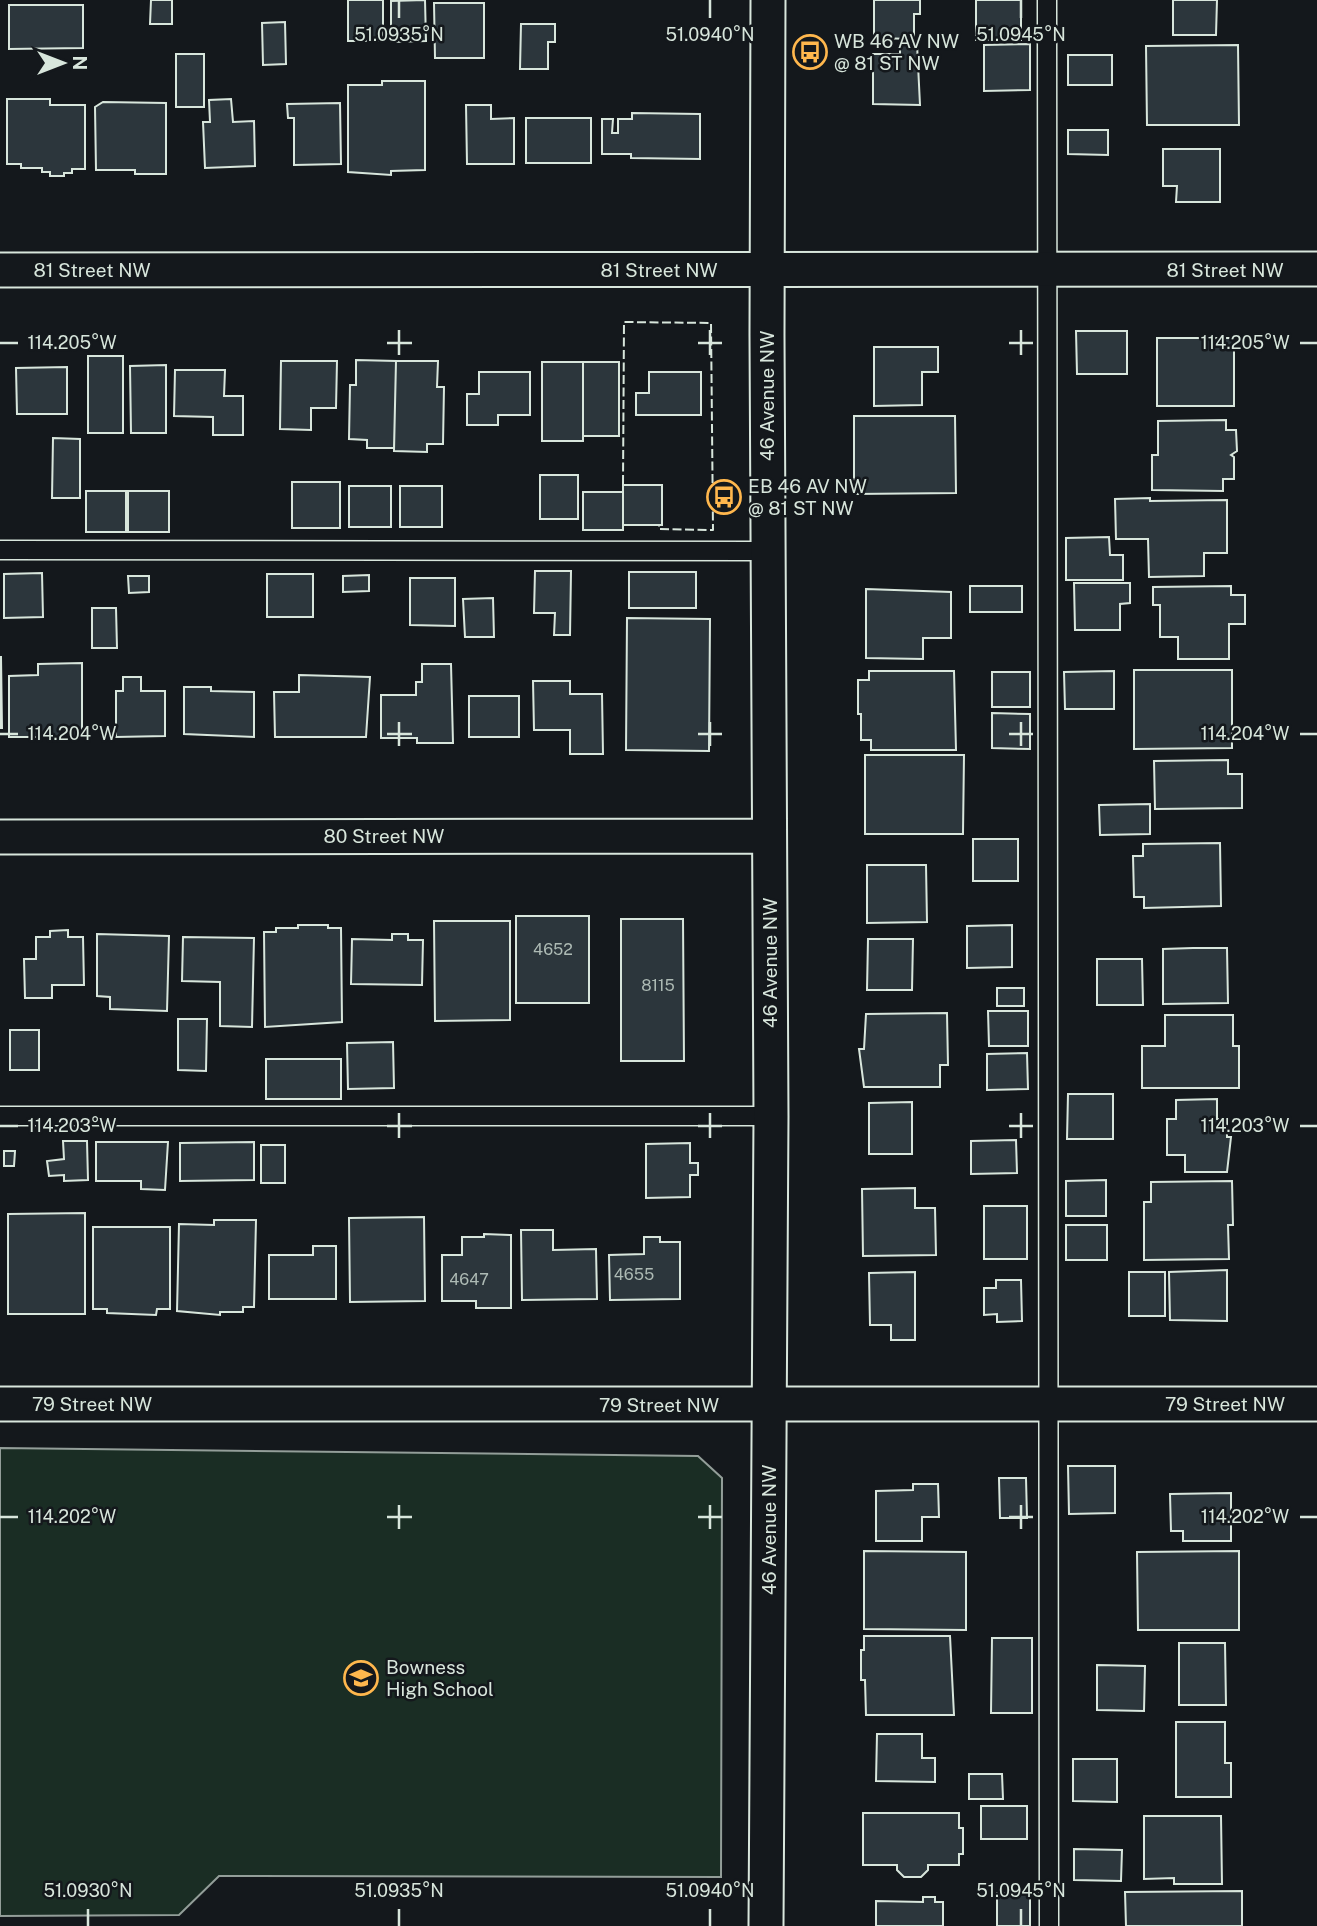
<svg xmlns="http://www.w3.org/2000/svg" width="1317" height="1926" font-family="'Public Sans',sans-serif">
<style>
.green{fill:#1a2d24;stroke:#939e99;stroke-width:2}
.building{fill:#2c363c;stroke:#d8e6dc;stroke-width:2}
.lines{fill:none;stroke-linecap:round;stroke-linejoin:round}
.lane-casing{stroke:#d8e6dc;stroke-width:21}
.street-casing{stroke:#d8e6dc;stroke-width:37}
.lane{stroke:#14181c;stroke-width:18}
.street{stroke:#14181c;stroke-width:33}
.fence{stroke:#d8e6dc;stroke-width:2;stroke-dasharray:9 3.5;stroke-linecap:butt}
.ticks{fill:none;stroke:#d8e6dc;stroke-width:2.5}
.labels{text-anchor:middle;stroke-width:5;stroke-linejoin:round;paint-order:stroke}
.number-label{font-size:16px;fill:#adbab4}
.poi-label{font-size:19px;fill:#d8e6dc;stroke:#14181c;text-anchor:start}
.street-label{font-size:19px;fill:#d8e6dc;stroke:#14181c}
.ticks-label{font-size:18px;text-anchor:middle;fill:#d8e6dc;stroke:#14181c;stroke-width:5;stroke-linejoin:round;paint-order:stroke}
</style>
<rect width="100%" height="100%" fill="#14181c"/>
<path class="green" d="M 0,1448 L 698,1456 L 722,1478 L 721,1877 L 219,1876 L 179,1915 L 0,1916 Z"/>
<path class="building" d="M 151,0 L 172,0 L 172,24 L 150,24 Z
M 348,0 L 383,0 L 383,41 L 348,41 Z
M 425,0 L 426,41 L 391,42 L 391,1 Z
M 874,0 L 920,0 L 920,14 L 914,14 L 914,39 L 874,38 Z
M 976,0 L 1021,0 L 1021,40 L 976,40 Z
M 1173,0 L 1217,0 L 1216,35 L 1173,35 Z
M 434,3 L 484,3 L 484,58 L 435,58 Z
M 9,5 L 83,5 L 83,48 L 9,49 Z
M 285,22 L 286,64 L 263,65 L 262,23 Z
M 521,24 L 555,24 L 555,42 L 548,42 L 548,69 L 520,69 Z
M 900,44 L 917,44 L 920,105 L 873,104 L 873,54 L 900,54 Z
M 1030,44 L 1030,90 L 984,91 L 984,45 Z
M 1238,45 L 1239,125 L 1147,125 L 1146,46 Z
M 176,54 L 204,54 L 204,107 L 176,107 Z
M 1068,55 L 1112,55 L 1112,85 L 1068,85 Z
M 382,81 L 425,81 L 425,170 L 391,171 L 391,175 L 348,172 L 348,85 L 382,85 Z
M 7,99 L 50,99 L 50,105 L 85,105 L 85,169 L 72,169 L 72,173 L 64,173 L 64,176 L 50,176 L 50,172 L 42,172 L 42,168 L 21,168 L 21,164 L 7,164 Z
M 231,99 L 233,122 L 254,121 L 255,166 L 205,168 L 203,122 L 210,122 L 209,100 Z
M 103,102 L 166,103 L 166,174 L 135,174 L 135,170 L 96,170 L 95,107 Z
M 340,103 L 341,164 L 294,165 L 294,118 L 288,118 L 287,104 Z
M 466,105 L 491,105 L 491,119 L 514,118 L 514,164 L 467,164 Z
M 632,113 L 700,114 L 700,159 L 631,158 L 631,154 L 602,154 L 602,119 L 613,119 L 612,133 L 618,133 L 618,119 L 632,119 Z
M 526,118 L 591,118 L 591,163 L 526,163 Z
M 1068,130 L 1108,130 L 1108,155 L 1068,154 Z
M 1163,149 L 1220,149 L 1220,202 L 1176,202 L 1177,186 L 1163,186 Z
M 1076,331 L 1127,331 L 1127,374 L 1077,374 Z
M 1157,338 L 1234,338 L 1234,406 L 1157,406 Z
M 874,347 L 938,347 L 938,372 L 922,372 L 922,405 L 874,406 Z
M 88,356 L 123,356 L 123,433 L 88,433 Z
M 356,360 L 396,361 L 394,448 L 367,448 L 367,440 L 349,439 L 350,385 L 356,385 Z
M 281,361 L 337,361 L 336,408 L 311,408 L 311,430 L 280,429 Z
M 396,361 L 438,361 L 437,387 L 444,387 L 443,444 L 427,444 L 427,452 L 394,451 Z
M 542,362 L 583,362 L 583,441 L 542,441 Z
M 583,362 L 619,362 L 619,436 L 583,436 Z
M 166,365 L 166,433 L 131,433 L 130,366 Z
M 67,367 L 67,414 L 17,414 L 16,368 Z
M 175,370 L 225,370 L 224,396 L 243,396 L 243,435 L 213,435 L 213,417 L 174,416 Z
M 479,372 L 530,372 L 530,415 L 498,415 L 498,425 L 467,425 L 467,394 L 479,394 Z
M 649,372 L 701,372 L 701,415 L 636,415 L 636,393 L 649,393 Z
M 854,416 L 955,416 L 956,493 L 854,494 Z
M 1226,420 L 1226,430 L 1236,430 L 1237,451 L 1231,455 L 1234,457 L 1234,479 L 1223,479 L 1223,491 L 1152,490 L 1152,455 L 1158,455 L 1158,421 Z
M 53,438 L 80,439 L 80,498 L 52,498 Z
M 540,475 L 578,475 L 578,519 L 540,519 Z
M 292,482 L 340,482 L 340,528 L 292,528 Z
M 623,485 L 662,485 L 662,525 L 623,525 Z
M 349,486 L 391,486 L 391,527 L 349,527 Z
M 400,486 L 442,486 L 442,527 L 400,527 Z
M 86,491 L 126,491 L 126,532 L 86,532 Z
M 128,491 L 169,491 L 169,532 L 128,532 Z
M 583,492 L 623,492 L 623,530 L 583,530 Z
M 1150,498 L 1150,501 L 1227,500 L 1227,553 L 1204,553 L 1204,576 L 1149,577 L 1148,539 L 1116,539 L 1115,499 Z
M 1109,537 L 1110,555 L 1123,555 L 1123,580 L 1066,580 L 1066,538 Z
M 535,571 L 571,571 L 570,635 L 554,635 L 555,613 L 534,613 Z
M 629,572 L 696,572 L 696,608 L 629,608 Z
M 42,573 L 43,617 L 4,618 L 4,574 Z
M 267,574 L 313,574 L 313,617 L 267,617 Z
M 369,575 L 369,591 L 343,592 L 343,576 Z
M 128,576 L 149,576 L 149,592 L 129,593 Z
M 410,578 L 455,578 L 455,626 L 410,625 Z
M 1074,583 L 1130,583 L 1130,603 L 1120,604 L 1120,630 L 1075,630 Z
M 970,586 L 1022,586 L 1022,612 L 970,612 Z
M 1231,586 L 1231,595 L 1245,595 L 1245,624 L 1229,624 L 1229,659 L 1178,659 L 1178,637 L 1160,637 L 1160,605 L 1153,605 L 1153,587 Z
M 866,589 L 951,592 L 951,638 L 923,638 L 923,659 L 866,658 Z
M 493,598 L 494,637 L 465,637 L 463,599 Z
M 92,608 L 116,608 L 117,648 L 92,648 Z
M 627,618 L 710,619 L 709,751 L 626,750 Z
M 0,657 L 1,657 L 2,728 L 0,728 Z
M 82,663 L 82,737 L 9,737 L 9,676 L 38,675 L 38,664 Z
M 422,664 L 451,664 L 453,743 L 417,743 L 417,738 L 381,738 L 381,695 L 416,695 L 416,682 L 422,682 Z
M 1134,670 L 1232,670 L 1232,748 L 1134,749 Z
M 869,671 L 954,671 L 956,750 L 871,750 L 871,740 L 861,740 L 861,714 L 858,714 L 858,680 L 869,680 Z
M 1114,671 L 1114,709 L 1065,709 L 1064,672 Z
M 992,672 L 1030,672 L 1030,707 L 992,707 Z
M 299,675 L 370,677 L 366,737 L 275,737 L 274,692 L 299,692 Z
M 123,677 L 141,677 L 141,691 L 165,691 L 165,736 L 116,737 L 116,691 L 123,691 Z
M 533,681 L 570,681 L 570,694 L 602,694 L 603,754 L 570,754 L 570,730 L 534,730 Z
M 184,687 L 211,687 L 211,691 L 254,692 L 254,737 L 184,734 Z
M 469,696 L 519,696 L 519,737 L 469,737 Z
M 992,713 L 1030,714 L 1030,749 L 992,748 Z
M 865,755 L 964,755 L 963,834 L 865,834 Z
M 1228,760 L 1228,774 L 1242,774 L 1242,808 L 1155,809 L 1154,761 Z
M 1150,804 L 1150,834 L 1100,835 L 1099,805 Z
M 973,839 L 1018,839 L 1018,881 L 973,881 Z
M 1220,843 L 1221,906 L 1144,908 L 1144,897 L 1134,897 L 1133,856 L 1143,856 L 1143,844 Z
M 867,865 L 926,865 L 927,922 L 867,923 Z
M 516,916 L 589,916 L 589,1003 L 516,1003 Z
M 621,919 L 683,919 L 684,1061 L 621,1061 Z
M 434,921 L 510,921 L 510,1020 L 435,1021 Z
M 298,925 L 328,925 L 328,928 L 341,928 L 342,1022 L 265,1027 L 264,932 L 276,932 L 276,928 L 298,928 Z
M 1012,925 L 1012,967 L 967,968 L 967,926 Z
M 68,930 L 68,937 L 83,937 L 84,985 L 52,985 L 52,998 L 25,998 L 24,959 L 36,959 L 36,937 L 50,937 L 50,931 Z
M 97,934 L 169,936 L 167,1011 L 110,1009 L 110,997 L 97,996 Z
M 392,934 L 408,934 L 408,940 L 423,940 L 422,985 L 351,984 L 352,939 L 392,940 Z
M 183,937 L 254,938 L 252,1027 L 220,1026 L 220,982 L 182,981 Z
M 868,939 L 913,939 L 912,990 L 867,990 Z
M 1193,948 L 1227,948 L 1228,1003 L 1163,1004 L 1163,949 Z
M 1097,959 L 1142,959 L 1143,1005 L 1097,1005 Z
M 997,988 L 1024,988 L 1024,1006 L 997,1006 Z
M 988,1011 L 1028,1011 L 1028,1046 L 989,1046 Z
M 947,1013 L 948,1065 L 940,1065 L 940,1087 L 864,1087 L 859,1049 L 864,1049 L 866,1014 Z
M 1165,1015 L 1233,1015 L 1233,1046 L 1239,1046 L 1239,1088 L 1142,1088 L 1142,1046 L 1165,1046 Z
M 178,1019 L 207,1019 L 206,1071 L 178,1070 Z
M 10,1030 L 39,1030 L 39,1070 L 10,1070 Z
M 393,1042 L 394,1088 L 348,1089 L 347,1043 Z
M 1027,1053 L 1028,1089 L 987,1090 L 987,1054 Z
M 266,1059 L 341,1059 L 341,1099 L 266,1099 Z
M 1068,1094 L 1113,1094 L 1113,1139 L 1067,1139 Z
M 1217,1099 L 1217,1119 L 1227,1119 L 1227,1137 L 1231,1137 L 1227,1172 L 1185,1172 L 1185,1155 L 1167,1155 L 1167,1119 L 1176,1119 L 1176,1100 Z
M 912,1102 L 912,1154 L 869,1154 L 869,1103 Z
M 1016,1140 L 1017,1173 L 971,1174 L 971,1141 Z
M 63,1141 L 87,1141 L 88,1180 L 64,1181 L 64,1175 L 49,1176 L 47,1161 L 64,1159 Z
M 96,1142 L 168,1142 L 165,1190 L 141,1189 L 141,1181 L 96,1181 Z
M 254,1142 L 254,1180 L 180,1181 L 180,1143 Z
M 690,1143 L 690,1163 L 698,1163 L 698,1175 L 690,1175 L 690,1197 L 646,1198 L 646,1144 Z
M 261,1145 L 285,1145 L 285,1183 L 261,1183 Z
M 4,1151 L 15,1151 L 14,1166 L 4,1166 Z
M 1106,1180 L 1106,1216 L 1066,1216 L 1066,1181 Z
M 1232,1181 L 1233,1225 L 1228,1225 L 1229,1259 L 1144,1260 L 1144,1202 L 1151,1202 L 1151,1182 Z
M 915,1188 L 915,1208 L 935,1208 L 936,1255 L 863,1256 L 862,1189 Z
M 984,1206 L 1027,1206 L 1027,1259 L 984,1259 Z
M 85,1213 L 85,1314 L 8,1314 L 8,1214 Z
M 424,1217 L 425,1301 L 350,1302 L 349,1218 Z
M 214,1220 L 256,1220 L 254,1307 L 243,1307 L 243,1312 L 220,1312 L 220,1315 L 177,1311 L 179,1224 L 214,1225 Z
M 1066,1225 L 1107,1225 L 1107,1260 L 1066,1260 Z
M 93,1227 L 170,1227 L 170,1309 L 157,1309 L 156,1315 L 107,1313 L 107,1309 L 93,1309 Z
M 521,1230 L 553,1230 L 553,1250 L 596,1249 L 597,1299 L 522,1300 Z
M 484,1234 L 511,1235 L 511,1308 L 476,1308 L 476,1301 L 442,1301 L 442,1255 L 462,1255 L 462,1237 L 484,1237 Z
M 644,1237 L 660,1237 L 660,1242 L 680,1242 L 680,1299 L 610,1300 L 609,1255 L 644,1254 Z
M 313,1246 L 336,1246 L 336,1299 L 269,1299 L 269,1255 L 313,1255 Z
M 1227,1270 L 1227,1321 L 1170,1320 L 1169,1272 Z
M 915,1272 L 915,1340 L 891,1340 L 891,1325 L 870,1325 L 869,1273 Z
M 1129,1272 L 1165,1272 L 1165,1316 L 1129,1316 Z
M 996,1280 L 1021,1280 L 1022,1321 L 997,1322 L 997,1314 L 984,1315 L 984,1288 L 996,1288 Z
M 1068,1466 L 1115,1466 L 1115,1513 L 1069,1514 Z
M 999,1478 L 1026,1478 L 1027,1518 L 1000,1518 Z
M 913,1484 L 938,1484 L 939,1517 L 922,1517 L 922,1541 L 876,1541 L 876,1491 L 913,1490 Z
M 1231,1493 L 1231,1541 L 1183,1541 L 1183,1531 L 1171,1531 L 1170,1494 Z
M 864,1551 L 966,1552 L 966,1630 L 864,1629 Z
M 1239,1551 L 1239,1630 L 1138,1630 L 1137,1552 Z
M 864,1636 L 950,1636 L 954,1715 L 866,1715 L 865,1680 L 861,1680 L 861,1650 L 864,1650 Z
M 992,1638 L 1032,1638 L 1032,1713 L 991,1713 Z
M 1179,1643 L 1225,1643 L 1226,1705 L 1179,1705 Z
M 1097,1665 L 1145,1666 L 1144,1711 L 1097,1710 Z
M 1176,1722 L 1225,1722 L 1225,1763 L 1231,1763 L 1231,1797 L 1176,1797 Z
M 877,1734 L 922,1734 L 922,1758 L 935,1758 L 935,1782 L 876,1781 Z
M 1073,1759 L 1117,1759 L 1117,1802 L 1073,1801 Z
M 969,1774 L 1002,1774 L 1003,1799 L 969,1799 Z
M 981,1806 L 1027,1806 L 1027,1839 L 981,1839 Z
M 863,1813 L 959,1813 L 959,1828 L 963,1828 L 963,1854 L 959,1854 L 959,1865 L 928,1865 L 928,1870 L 921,1877 L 904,1877 L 897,1870 L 897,1865 L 863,1865 Z
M 1144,1816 L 1221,1816 L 1222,1884 L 1174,1884 L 1174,1878 L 1144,1879 Z
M 1074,1849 L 1122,1850 L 1121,1881 L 1074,1880 Z
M 1242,1891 L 1242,1926 L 1126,1926 L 1125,1892 Z
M 997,1893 L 1030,1893 L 1030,1926 L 997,1926 Z
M 923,1897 L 935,1897 L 935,1902 L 943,1902 L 943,1926 L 876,1926 L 876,1901 L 923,1902 Z"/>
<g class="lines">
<g class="lane-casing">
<path id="lane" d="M 1047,0 L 1049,1926
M 0,550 L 769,551
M 0,1116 L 771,1116"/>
</g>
<g class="street-casing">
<path id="street" d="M 0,270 L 1317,269
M 0,837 L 769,836
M 0,1404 L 1317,1404
M 766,1926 L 771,1116 L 767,335 L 768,0"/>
</g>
<use href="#lane" class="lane"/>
<use href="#street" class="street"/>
<path class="fence" d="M 623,484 L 624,322 L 711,323 L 713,530 L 659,529 L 659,526"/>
</g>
<path class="ticks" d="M 399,0 L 399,18M 710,0 L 710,18M 1021,0 L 1021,18M 399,330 L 399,355M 710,330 L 710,355M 1021,330 L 1021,355M 0,343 L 18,343M 387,343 L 412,343M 698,343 L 722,343M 1009,343 L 1033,343M 1300,343 L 1317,343M 399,722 L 399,746M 710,722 L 710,746M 1021,722 L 1021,746M 0,734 L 18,734M 387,734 L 412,734M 698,734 L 722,734M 1009,734 L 1033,734M 1300,734 L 1317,734M 399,1113 L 399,1138M 710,1113 L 710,1138M 1021,1113 L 1021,1138M 0,1126 L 18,1126M 387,1126 L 412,1126M 698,1126 L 722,1126M 1009,1126 L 1033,1126M 1300,1126 L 1317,1126M 399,1505 L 399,1529M 710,1505 L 710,1529M 1021,1505 L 1021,1529M 0,1517 L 18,1517M 387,1517 L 412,1517M 698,1517 L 722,1517M 1009,1517 L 1033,1517M 1300,1517 L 1317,1517M 88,1909 L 88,1926M 399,1909 L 399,1926M 710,1909 L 710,1926M 1021,1909 L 1021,1926"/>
<defs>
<g id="bus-ring" transform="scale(1.75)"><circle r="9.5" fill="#14181c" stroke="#ffb74d" stroke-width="1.5"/><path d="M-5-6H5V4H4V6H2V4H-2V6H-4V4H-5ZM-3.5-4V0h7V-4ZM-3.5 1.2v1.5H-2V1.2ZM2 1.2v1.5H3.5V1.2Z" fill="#ffb74d"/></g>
<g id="school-ring" transform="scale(1.75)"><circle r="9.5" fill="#14181c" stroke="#ffb74d" stroke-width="1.5"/><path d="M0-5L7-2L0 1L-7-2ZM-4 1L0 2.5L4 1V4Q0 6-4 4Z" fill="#ffb74d"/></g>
</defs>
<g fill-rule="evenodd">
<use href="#bus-ring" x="810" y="52"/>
<use href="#bus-ring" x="724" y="497"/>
<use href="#school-ring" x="361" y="1678"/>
</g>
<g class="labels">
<g class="number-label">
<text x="553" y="955">4652</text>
<text x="658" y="991">8115</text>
<text x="634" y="1280">4655</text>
<text x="469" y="1285">4647</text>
</g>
<g class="poi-label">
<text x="834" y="48">WB 46 AV NW<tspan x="834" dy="22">@ 81 ST NW</tspan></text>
<text x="748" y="493">EB 46 AV NW<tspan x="748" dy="22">@ 81 ST NW</tspan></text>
<text x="386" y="1674">Bowness<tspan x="386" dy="22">High School</tspan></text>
</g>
<g class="street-label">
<text x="92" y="277">81 Street NW</text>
<text x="659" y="277">81 Street NW</text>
<text x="1225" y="277">81 Street NW</text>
<text transform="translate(767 396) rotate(-90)" y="7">46 Avenue NW</text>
<text x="384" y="843">80 Street NW</text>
<text transform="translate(770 963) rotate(-90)" y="7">46 Avenue NW</text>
<text x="92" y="1411">79 Street NW</text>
<text x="1225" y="1411">79 Street NW</text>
<text x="659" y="1412">79 Street NW</text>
<text transform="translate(769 1530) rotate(-90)" y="7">46 Avenue NW</text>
</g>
</g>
<g class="ticks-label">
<text x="399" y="41">51.0935°N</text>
<text x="710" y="41">51.0940°N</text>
<text x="1021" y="41">51.0945°N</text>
<text x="1245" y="349">114.205°W</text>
<text x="72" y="349">114.205°W</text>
<text x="1245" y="740">114.204°W</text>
<text x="72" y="740">114.204°W</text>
<text x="1245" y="1132">114.203°W</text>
<text x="72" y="1132">114.203°W</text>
<text x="1245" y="1523">114.202°W</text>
<text x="72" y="1523">114.202°W</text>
<text x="88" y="1897">51.0930°N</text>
<text x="399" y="1897">51.0935°N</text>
<text x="710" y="1897">51.0940°N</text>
<text x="1021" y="1897">51.0945°N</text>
</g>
<g transform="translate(63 63) rotate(90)" stroke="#14181c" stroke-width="5" paint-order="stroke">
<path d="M0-5L12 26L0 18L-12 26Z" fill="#d8e6dc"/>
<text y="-10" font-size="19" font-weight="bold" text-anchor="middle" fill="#d8e6dc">N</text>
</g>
</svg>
